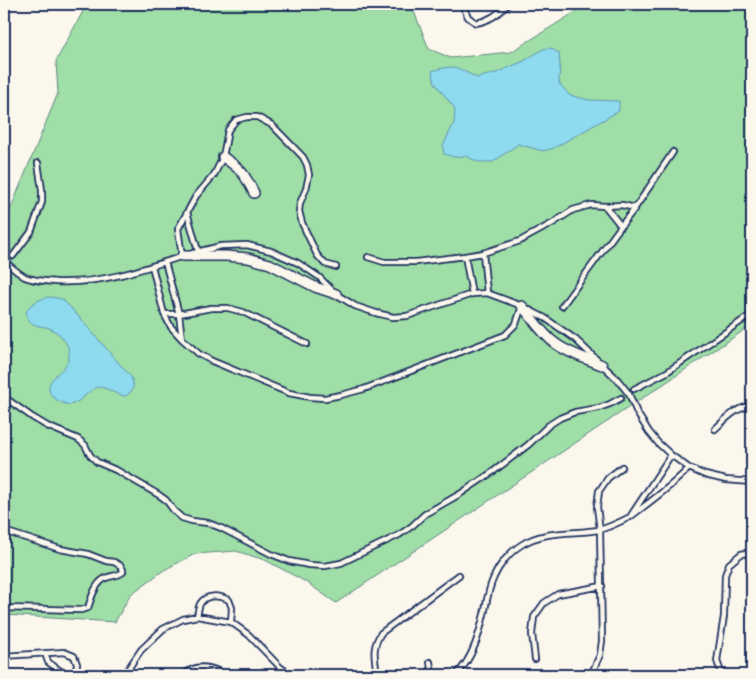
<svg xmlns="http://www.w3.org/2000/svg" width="756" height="679" font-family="'Patrick Hand',sans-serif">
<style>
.green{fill:#9fdea6;stroke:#5d8682}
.water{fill:#8edaee;stroke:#6096b4}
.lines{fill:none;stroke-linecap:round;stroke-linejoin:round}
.service-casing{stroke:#1b2f5e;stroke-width:8}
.minor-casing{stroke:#1b2f5e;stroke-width:12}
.service{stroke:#fbf7ec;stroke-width:4.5}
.minor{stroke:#fbf7ec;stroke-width:9}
</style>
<rect width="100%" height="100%" fill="#fbf7ec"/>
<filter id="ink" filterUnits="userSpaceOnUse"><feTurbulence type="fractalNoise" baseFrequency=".02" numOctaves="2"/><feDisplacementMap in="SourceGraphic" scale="10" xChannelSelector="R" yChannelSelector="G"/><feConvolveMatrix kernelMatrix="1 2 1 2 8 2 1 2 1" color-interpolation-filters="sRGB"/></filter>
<g filter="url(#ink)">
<path class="green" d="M 87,4 L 411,4 L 429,49 L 451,58 L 511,52 L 588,4 L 752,4 L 752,325 L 336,603 L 306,582 L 265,560 L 236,551 L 195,554 L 164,570 L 131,594 L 115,622 L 4,615 L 4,225 L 58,93 L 56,61 Z"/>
<path class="water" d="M 550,48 L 559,53 L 560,65 L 559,83 L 569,95 L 589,100 L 619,101 L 619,111 L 554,148 L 543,151 L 518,144 L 493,162 L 478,162 L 466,156 L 454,157 L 444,154 L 443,146 L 454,123 L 455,109 L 435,83 L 432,71 C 456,64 456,67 477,78 L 496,73 L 524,61 L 543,49 Z
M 50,297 L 62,299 L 71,308 L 131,377 C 135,386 134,390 126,396 C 115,395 114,391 104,388 C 94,384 88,394 81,399 C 78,402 74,403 70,405 C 60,403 45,396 50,383 C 55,372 71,368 69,351 C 67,340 57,330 46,327 C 40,326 33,326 29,320 C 19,307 41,298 50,297 Z"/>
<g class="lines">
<g class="service-casing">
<path id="service" d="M 462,4 L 468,17 L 476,23 C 488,21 500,13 508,4
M 187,212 L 198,251
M 621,226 L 605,206 L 622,205 L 635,208
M 193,253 L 221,246 L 247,245 L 271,251 L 298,263 L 319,277 L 336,294 L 355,306 L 376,313 L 393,317 L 407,316 L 472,294 L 487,293 L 522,306 L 545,318 L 575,339 L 617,379 L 629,394 L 637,413 L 649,432 L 658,443 L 671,455 L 689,468 L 705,475 L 726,480 L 752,482
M 483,253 L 487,293
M 13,256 L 31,232 L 42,202 L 42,190 L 38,163
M 182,256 L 178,229 L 196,196 L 214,175 L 223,157 L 228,130 L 236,120 L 247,117 L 257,117 L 272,125 L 303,157 L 307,165 L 309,175 L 306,189 L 300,203 L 299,211 L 302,223 L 317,255 L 325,264 L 336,267
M 465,256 L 472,294
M 368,257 L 384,262 L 416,262 L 465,256 L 483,253 L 520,241 L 553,223 L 573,210 L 591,205 L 605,206
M 4,261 C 10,266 18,273 25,277 C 35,281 46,281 56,282 C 100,284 141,270 183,256
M 152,266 L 164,314 L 171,327 L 182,339 L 179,314 L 165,262
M 562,306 L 621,226 L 635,208 L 673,152
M 164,314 L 179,314 L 211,308 L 228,308 L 243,312 L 307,344
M 182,339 L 199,354 L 212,361 L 289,393 L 310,397 L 325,398 L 341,395 L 364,389 L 505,335 L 516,324 L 522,306
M 634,389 L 667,372 L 752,314
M 4,397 L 32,417 L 47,426 L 78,439 L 85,445 L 90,455 L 97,462 L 118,471 L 159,495 L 166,500 L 174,511 L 182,518 L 192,521 L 208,523 L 221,528 L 271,554 L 289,561 L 309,565 L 325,566 L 341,563 L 399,535 L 412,526 L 425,514 L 460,494 L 494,471 L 528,445 L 549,425 L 560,418 L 575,412 L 599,408 L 610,404 L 621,398
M 715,429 C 725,420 738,405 752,407
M 671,455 L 630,517 C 651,501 671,487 689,468
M 4,531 L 60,549 L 88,554 L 106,561 L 114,562 L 121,566 L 123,570 L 123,572 C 117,577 110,575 104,579 C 95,584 91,599 88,608 L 81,610 L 4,608
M 197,616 C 198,613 198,608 200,604 C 206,593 220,596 229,600 L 232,608 L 231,622
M 45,653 L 48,662 L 66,675
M 4,656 L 64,652 L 74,656 L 77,664 L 75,675
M 535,659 L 532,634 L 534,617 L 544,603 L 558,594 L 602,586
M 430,662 L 432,675
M 124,675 L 141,650 L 163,629 L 183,619 L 197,616 L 231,622 L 249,635 L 280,667 L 292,675
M 184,675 C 194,665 206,666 218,671
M 377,675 C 375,657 371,649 381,633 L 459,575
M 456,675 C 473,659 480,632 485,610 C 487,599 489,587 494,577 C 499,565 510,552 521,545 C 544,530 573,534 599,530 C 610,527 620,522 630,517
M 591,675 L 600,655 L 602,641 L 600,530 L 597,507 L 599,491 L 608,478 L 622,467
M 722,675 L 717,661 L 724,616 L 725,575 L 729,564 L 741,554 L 752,552"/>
</g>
<g class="minor-casing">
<path id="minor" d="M 223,157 C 242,170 244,173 254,193
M 182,256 L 226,256 L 248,258 L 270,264 L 315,287 L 336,294
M 522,306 C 533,319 542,334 556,344 C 570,354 587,359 602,365"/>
</g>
<use href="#service" class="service"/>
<use href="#minor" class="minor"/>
</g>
</g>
<rect width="756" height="679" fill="none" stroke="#fbf7ec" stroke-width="20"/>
<rect x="10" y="10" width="736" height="659" fill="none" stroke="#1b2f5e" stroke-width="2" filter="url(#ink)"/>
</svg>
